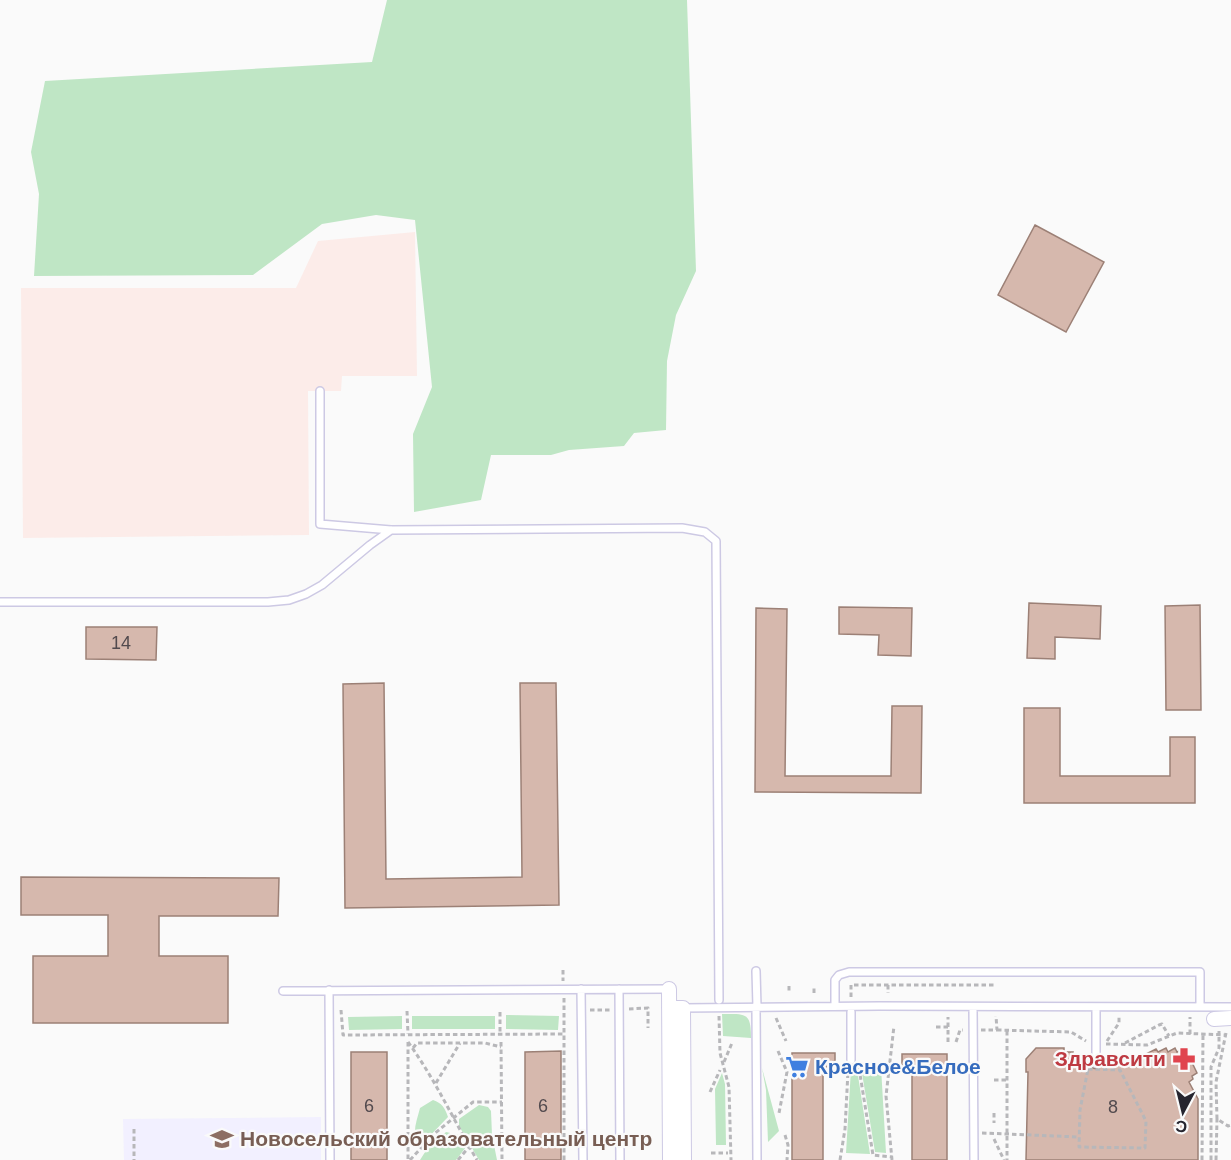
<svg xmlns="http://www.w3.org/2000/svg" width="1231" height="1160" font-family="Helvetica,sans-serif">
<style>
.industrial{fill:#fcece9}
.built{fill:#f2f0ff}
.green{fill:#bfe6c5}
.building{fill:#d6b8ad;stroke:#9c8076;stroke-width:1.5}
.lines{fill:none;stroke-linecap:round;stroke-linejoin:round}
.lane-casing{stroke:#cdc9e4;stroke-width:10}
.street-casing{stroke:#cdc9e4;stroke-width:16}
.path{stroke:#b7b7ba;stroke-width:3;stroke-dasharray:4.5 3;stroke-linecap:butt}
.lane{stroke:#fff;stroke-width:7}
.street{stroke:#fff;stroke-width:14}
.labels{text-anchor:middle;stroke-width:4.5;stroke-linejoin:round;paint-order:stroke}
.number-label{font-size:18px;fill:#524a4e}
.health-label{font-size:21px;font-weight:bold;fill:#be3a42;stroke:#fafafa;text-anchor:end}
.shop-label{font-size:21px;font-weight:bold;fill:#366cbe;stroke:#fafafa;text-anchor:start}
.education-label{font-size:21px;font-weight:bold;fill:#785e54;stroke:#fafafa;text-anchor:start}
</style>
<rect width="100%" height="100%" fill="#fafafa"/>
<path class="industrial" d="M 415,232 L 417,376 L 342,376 L 341,391 L 308,391 L 309,535 L 23,538 L 21,288 L 296,288 L 318,241 Z"/>
<path class="built" d="M 321,1117 L 321,1160 L 124,1160 L 123,1119 Z"/>
<path class="green" d="M 387,0 L 687,0 L 696,271 L 676,315 L 667,361 L 666,430 L 634,433 L 624,446 L 569,450 L 551,455 L 491,455 L 481,500 L 414,512 L 413,434 L 432,387 L 415,220 L 376,215 L 322,224 L 253,275 L 34,276 L 39,194 L 31,152 L 45,81 L 372,62 Z
M 722,1014 C 746,1014 751,1012 751,1038 L 723,1036 Z
M 506,1015 L 559,1016 L 558,1030 L 506,1029 Z
M 402,1016 L 402,1029 L 349,1030 L 348,1017 Z
M 412,1016 L 495,1016 L 495,1029 L 412,1029 Z
M 861,1067 L 881,1067 L 886,1153 L 875,1152 Z
M 762,1068 L 779,1131 L 768,1142 L 766,1090 Z
M 851,1069 L 857,1069 L 870,1154 L 846,1153 Z
M 722,1073 L 725,1084 L 726,1145 L 716,1145 L 715,1089 Z
M 433,1100 C 442,1103 445,1108 448,1117 L 424,1142 L 417,1143 C 412,1131 417,1120 420,1108 Z
M 479,1105 L 488,1107 L 491,1111 L 492,1135 L 497,1160 L 479,1160 L 459,1126 L 459,1119 Z
M 446,1132 L 459,1135 L 466,1147 L 456,1160 L 420,1160 L 427,1149 Z"/>
<path class="building" d="M 1035,225 L 1104,262 L 1066,332 L 998,295 Z
M 1029,603 L 1101,606 L 1100,639 L 1055,637 L 1055,659 L 1027,658 Z
M 1200,605 L 1201,710 L 1166,710 L 1165,606 Z
M 839,607 L 912,608 L 911,656 L 878,655 L 879,635 L 839,634 Z
M 756,608 L 787,609 L 785,776 L 891,776 L 892,706 L 922,706 L 921,793 L 755,792 Z
M 86,627 L 157,627 L 156,660 L 86,659 Z
M 384,683 L 386,879 L 522,877 L 520,683 L 556,683 L 559,905 L 345,908 L 343,684 Z
M 1024,708 L 1060,708 L 1060,776 L 1170,776 L 1170,737 L 1195,737 L 1195,803 L 1024,803 Z
M 21,877 L 279,878 L 278,916 L 159,916 L 159,956 L 228,956 L 228,1023 L 33,1023 L 33,956 L 108,956 L 108,915 L 21,915 Z
M 1036,1048 L 1064,1048 L 1064,1052 L 1073,1052 L 1071,1062 L 1090,1063 L 1093,1068 L 1097,1069 L 1102,1063 L 1132,1064 L 1136,1059 L 1156,1049 L 1158,1052 L 1166,1048 L 1168,1052 L 1175,1048 L 1177,1052 L 1185,1048 L 1197,1073 L 1192,1076 L 1193,1079 L 1189,1082 L 1198,1099 L 1198,1160 L 1026,1160 L 1028,1072 L 1026,1072 L 1026,1059 Z
M 561,1051 L 561,1160 L 525,1160 L 525,1052 Z
M 351,1052 L 387,1052 L 387,1160 L 351,1160 Z
M 792,1053 L 835,1053 L 835,1067 L 823,1067 L 823,1160 L 792,1160 Z
M 902,1054 L 947,1054 L 947,1160 L 912,1160 L 912,1069 L 902,1069 Z"/>
<g class="lines">
<g class="lane-casing">
<path id="lane" d="M 320,391 L 320,524 L 391,530 L 682,528 L 705,532 L 716,541 L 719,1000
M 0,602 L 268,602 L 289,600 L 306,594 L 322,585 L 370,545 L 391,530
M 756,971 L 757,1007
M 581,989 L 583,1160
M 619,989 L 620,1160
M 329,990 L 330,1160
M 283,991 L 669,989
M 835,1006 L 835,980 L 839,975 L 849,972 L 1200,972 L 1200,1007
M 756,1007 L 757,1160
M 973,1007 L 974,1160
M 1096,1007 L 1096,1063
M 683,1008 L 879,1006 L 1231,1007
M 851,1060 L 851,1012"/>
</g>
<g class="street-casing">
<path id="street" d="M 669,989 L 670,1160
M 669,1008 L 683,1008 L 684,1160
M 1214,1019 L 1231,1018"/>
</g>
<path class="path" d="M 563,970 L 563,981
M 888,985 L 888,993
M 789,986 L 789,993
M 814,993 L 814,986
M 851,997 L 851,985 L 996,985
M 564,998 L 564,1160
M 629,1009 L 648,1008 L 648,1028
M 341,1010 L 343,1035 L 564,1034
M 590,1010 L 610,1010
M 407,1011 L 408,1034
M 500,1012 L 500,1034
M 719,1016 L 720,1053 L 729,1087 L 731,1160
M 776,1018 L 786,1041
M 936,1027 L 948,1027
M 981,1030 L 997,1030 L 996,1016
M 997,1030 L 1071,1032 L 1086,1041
M 1007,1031 L 1007,1160
M 1226,1033 L 1216,1082 L 1217,1119 L 1228,1126 L 1231,1125
M 1190,1034 L 1190,1017
M 1107,1041 L 1119,1023 L 1119,1015
M 408,1042 C 435,1079 454,1121 477,1160
M 408,1042 L 408,1160
M 501,1042 L 502,1160
M 948,1042 L 948,1017
M 956,1042 L 960,1030 L 963,1030
M 1125,1043 L 1159,1025 L 1162,1024 L 1169,1036
M 1106,1044 L 1147,1045 L 1177,1033 L 1226,1035
M 413,1048 L 417,1043 L 485,1043 L 501,1047
M 778,1051 L 787,1072 L 779,1113
M 724,1062 L 732,1043
M 859,1068 L 873,1155 L 892,1157
M 1088,1069 L 1120,1070 L 1146,1121 L 1145,1148 L 1079,1147 L 1080,1110 Z
M 994,1080 L 1007,1080
M 436,1083 L 460,1043
M 710,1092 L 720,1070
M 994,1113 L 994,1123
M 134,1129 L 134,1160
M 982,1133 L 1079,1137
M 785,1135 L 788,1145 L 787,1160
M 994,1139 L 1004,1160
M 711,1153 L 728,1153
M 410,1160 L 434,1134 L 473,1102 L 502,1102
M 458,1160 L 469,1147
M 840,1160 L 845,1129 L 848,1071
M 892,1160 L 886,1096 L 894,1026
M 1202,1160 L 1203,1034
M 1211,1160 L 1211,1067 L 1219,1048 L 1219,1031
M 1216,1160 L 1217,1119"/>
<use href="#lane" class="lane"/>
<use href="#street" class="street"/>
</g>
<defs>
<g id="pharmacy-bare" transform="scale(1.8)"><path d="M-2-6h4v4h4v4h-4v4h-4v-4h-4v-4h4Z" fill="#e0444e" stroke="#fafafa" stroke-width="2.5" paint-order="stroke"/></g>
<g id="supermarket-bare" transform="scale(1.8)"><path d="M-6-5.5h2.5l.6 2H6L4.5 2H-2.5L-4.4-4H-6ZM-1.5 3.2a1.3 1.3 0 1 0 .1 0ZM3 3.2a1.3 1.3 0 1 0 .1 0Z" fill="#3f7fe0" stroke="#fafafa" stroke-width="2.5" paint-order="stroke"/></g>
<g id="school-bare" transform="scale(1.8)"><path d="M0-5L7-2L0 1L-7-2ZM-4 1L0 2.5L4 1V4Q0 6-4 4Z" fill="#8d6e63" stroke="#fafafa" stroke-width="2.5" paint-order="stroke"/></g>
</defs>
<g fill-rule="evenodd">
<use href="#pharmacy-bare" x="1184" y="1059"/>
<use href="#supermarket-bare" x="797" y="1067"/>
<use href="#school-bare" x="222" y="1139"/>
</g>
<g class="labels">
<g class="number-label">
<text x="121" y="649">14</text>
<text x="369" y="1112">6</text>
<text x="543" y="1112">6</text>
<text x="1113" y="1113">8</text>
</g>
<g class="health-label">
<text x="1166" y="1066">Здравсити</text>
</g>
<g class="shop-label">
<text x="815" y="1074">Красное&amp;Белое</text>
</g>
<g class="education-label">
<text x="240" y="1146">Новосельский образовательный центр</text>
</g>
</g>
<g transform="translate(1183 1112) rotate(187)" stroke="#fafafa" stroke-width="4.5" paint-order="stroke">
<path d="M0-4.5L10 22L0 15L-10 22Z" fill="#26252f"/>
<text y="-9" font-size="16" font-weight="bold" text-anchor="middle" fill="#26252f">С</text>
</g>
</svg>
